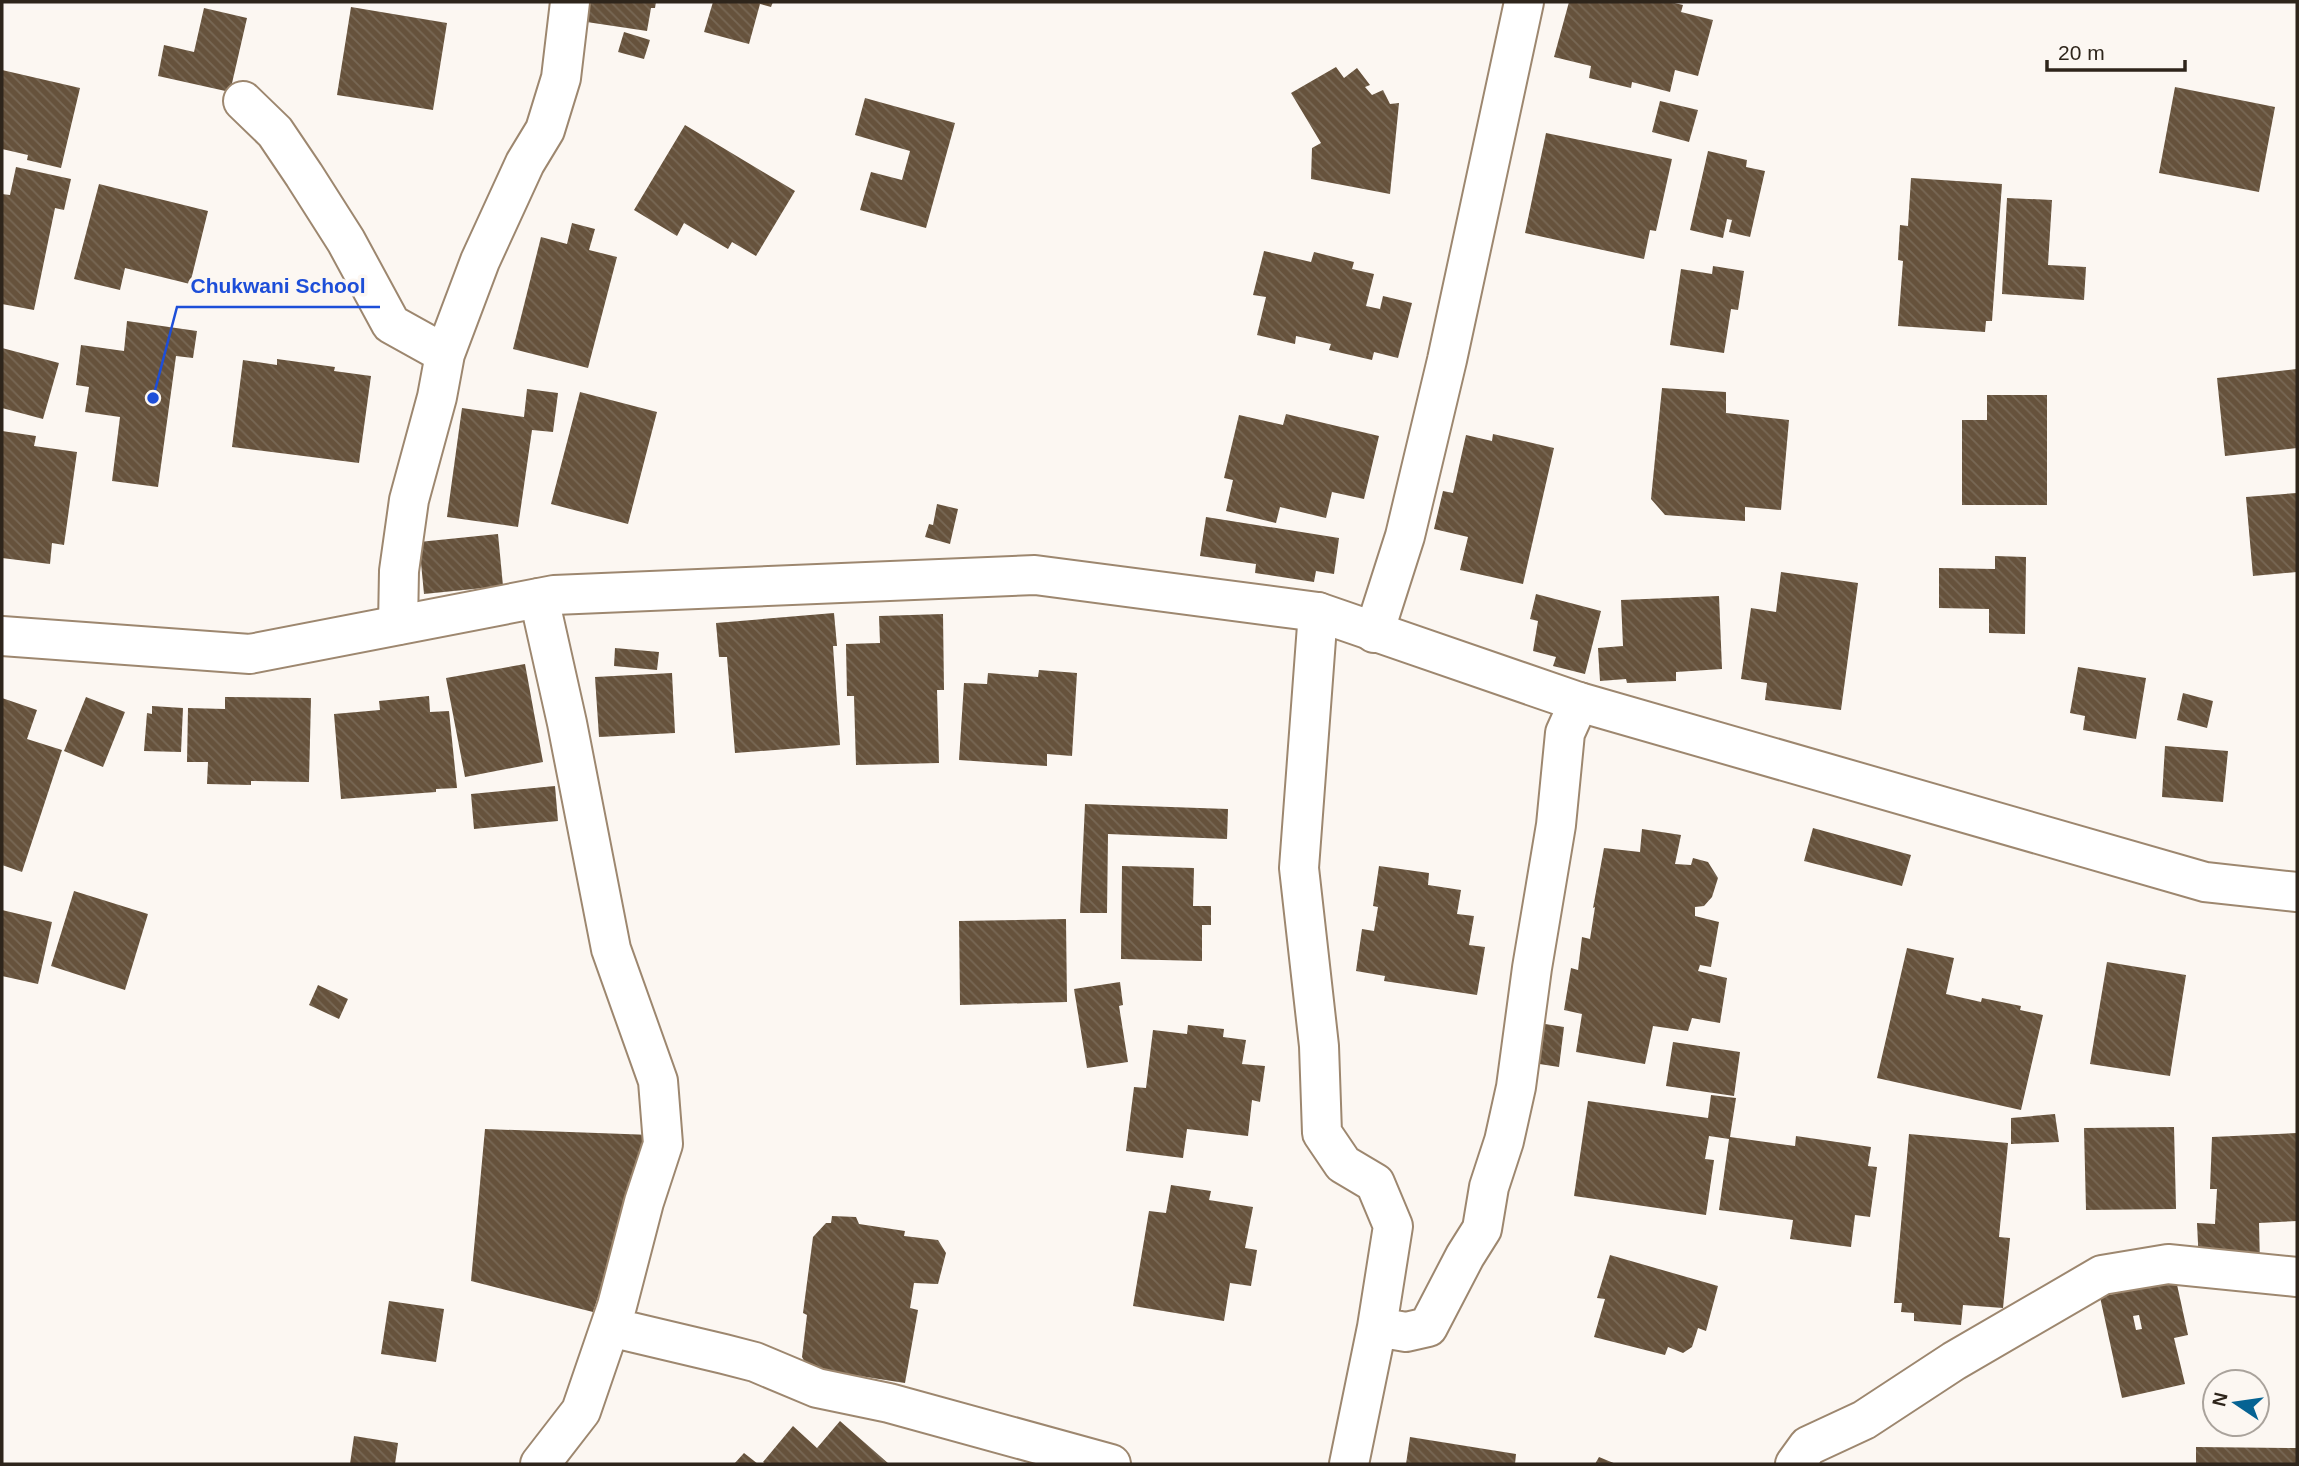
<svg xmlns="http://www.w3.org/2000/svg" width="2299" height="1466" font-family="Arial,sans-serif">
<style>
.building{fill:url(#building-back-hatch);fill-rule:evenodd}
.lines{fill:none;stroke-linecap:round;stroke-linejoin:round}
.minor-casing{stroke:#9d876f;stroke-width:42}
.tertiary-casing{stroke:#9d876f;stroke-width:42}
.minor{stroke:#fff;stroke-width:38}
.tertiary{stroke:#fff;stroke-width:38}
.leader{fill:none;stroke:#1d4ed8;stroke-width:2.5}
.callout-dot{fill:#1d4ed8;stroke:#fcf7f2;stroke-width:2.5}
.callout-label{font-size:21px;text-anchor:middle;font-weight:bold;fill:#1d4ed8;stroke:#fcf7f2;stroke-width:7;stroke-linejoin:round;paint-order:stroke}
</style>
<defs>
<pattern id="building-back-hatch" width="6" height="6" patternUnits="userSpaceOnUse" patternTransform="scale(1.75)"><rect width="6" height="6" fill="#66523c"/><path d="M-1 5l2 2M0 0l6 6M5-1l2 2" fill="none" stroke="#786855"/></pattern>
</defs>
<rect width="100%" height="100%" fill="#fcf7f2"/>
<path class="building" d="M 583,2 L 656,2 L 655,8 L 651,8 L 647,31 L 580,21 Z
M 713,2 L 773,2 L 771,7 L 760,4 L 749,44 L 704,32 Z
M 1569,2 L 1670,2 L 1683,5 L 1681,12 L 1713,20 L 1698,76 L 1675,70 L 1670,92 L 1632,82 L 1631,88 L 1589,78 L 1591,66 L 1554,57 Z
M 351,7 L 447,23 L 433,110 L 337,95 Z
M 204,8 L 247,18 L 230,92 L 158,76 L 164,45 L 194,52 Z
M 624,32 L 650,40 L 644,59 L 618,52 Z
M 1336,67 L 1344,78 L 1357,68 L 1370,85 L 1365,87 L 1372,95 L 1383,90 L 1390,104 L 1399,103 L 1390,194 L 1311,179 L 1312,148 L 1321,143 L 1291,93 Z
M 2,70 L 80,88 L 61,168 L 27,160 L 28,155 L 2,149 Z
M 2175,87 L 2275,107 L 2259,192 L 2159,173 Z
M 865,98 L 955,123 L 926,228 L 860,210 L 871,172 L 902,180 L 910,151 L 855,135 Z
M 1660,101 L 1698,110 L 1689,142 L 1652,132 Z
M 685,125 L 795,191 L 756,256 L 732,242 L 728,249 L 684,223 L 677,236 L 634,210 Z
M 1546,133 L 1672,159 L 1656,231 L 1650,230 L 1644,259 L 1525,233 Z
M 1708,151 L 1747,160 L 1746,167 L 1765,171 L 1750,237 L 1729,232 L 1732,220 L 1727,219 L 1723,238 L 1690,230 Z
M 16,167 L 71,179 L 64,210 L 55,208 L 34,310 L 2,304 L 2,194 L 10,195 Z
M 1911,178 L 2002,184 L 1992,321 L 1986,321 L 1985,332 L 1898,326 L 1903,261 L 1898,260 L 1900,225 L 1908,226 Z
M 99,184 L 208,211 L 190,284 L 125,268 L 120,290 L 74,279 Z
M 2007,198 L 2052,200 L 2048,265 L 2086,267 L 2084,300 L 2002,294 Z
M 572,223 L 595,229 L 589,250 L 617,257 L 588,368 L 513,349 L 541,237 L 567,244 Z
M 1264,251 L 1311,262 L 1314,252 L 1354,262 L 1352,269 L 1374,274 L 1366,306 L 1380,309 L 1383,296 L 1412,303 L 1398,358 L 1374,352 L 1372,360 L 1329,350 L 1331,344 L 1296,336 L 1295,344 L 1257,335 L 1266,297 L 1253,295 Z
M 1713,266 L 1744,271 L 1738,310 L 1731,309 L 1724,353 L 1670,345 L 1681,269 L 1712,274 Z
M 127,321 L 197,331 L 193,358 L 176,356 L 158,487 L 112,481 L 120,417 L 85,412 L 89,387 L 76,385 L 81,345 L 124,351 Z
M 2,348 L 59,363 L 43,419 L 2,408 Z
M 277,359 L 335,367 L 334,371 L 371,376 L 359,463 L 232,447 L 243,360 L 277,365 Z
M 2297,369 L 2297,448 L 2225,456 L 2217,378 Z
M 1662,388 L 1726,392 L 1726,413 L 1789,420 L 1781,510 L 1745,507 L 1745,521 L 1665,515 L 1651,499 Z
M 527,389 L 558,393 L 553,432 L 532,430 L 518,527 L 447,517 L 462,408 L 524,417 Z
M 580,392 L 657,412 L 628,524 L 551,504 Z
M 1987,395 L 2047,395 L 2047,505 L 1962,505 L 1962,420 L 1987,420 Z
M 1286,414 L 1379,436 L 1364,499 L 1332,492 L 1326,518 L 1280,507 L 1276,523 L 1226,511 L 1233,480 L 1224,478 L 1239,415 L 1283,425 Z
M 2,431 L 36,436 L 34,446 L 77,452 L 64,545 L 52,543 L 50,564 L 2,558 Z
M 1493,434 L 1554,448 L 1523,584 L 1460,570 L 1468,537 L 1434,529 L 1443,491 L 1453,493 L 1466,435 L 1492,441 Z
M 2297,493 L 2297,572 L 2253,576 L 2246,497 Z
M 937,504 L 958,509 L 950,544 L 925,537 L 929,524 L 933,525 Z
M 1206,517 L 1339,538 L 1334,574 L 1316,571 L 1314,582 L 1255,573 L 1256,564 L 1200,556 Z
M 498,534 L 503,586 L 424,594 L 419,542 Z
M 1995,556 L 2026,557 L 2025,634 L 1989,633 L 1989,609 L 1939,608 L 1939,568 L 1995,569 Z
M 1781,572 L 1858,583 L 1841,710 L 1765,700 L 1767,683 L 1741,679 L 1751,608 L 1776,612 Z
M 1536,594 L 1601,611 L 1585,674 L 1553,666 L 1556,657 L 1533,651 L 1538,621 L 1530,619 Z
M 1719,596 L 1722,669 L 1676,672 L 1676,681 L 1627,683 L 1626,679 L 1600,681 L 1598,648 L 1623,646 L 1621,600 Z
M 834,613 L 837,646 L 833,646 L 840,745 L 735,753 L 727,657 L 719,657 L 716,623 Z
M 943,614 L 944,690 L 937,690 L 939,763 L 856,765 L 854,696 L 847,696 L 846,644 L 880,643 L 879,616 Z
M 615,648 L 659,652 L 657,670 L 614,666 Z
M 525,664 L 543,762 L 465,777 L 446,678 Z
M 2078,667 L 2146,678 L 2136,739 L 2083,730 L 2085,716 L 2070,713 Z
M 1039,670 L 1077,673 L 1072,756 L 1047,754 L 1047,766 L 959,760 L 964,683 L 987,684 L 988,673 L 1038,677 Z
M 672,673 L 675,733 L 599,737 L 595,677 Z
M 2183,693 L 2213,701 L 2207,728 L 2177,720 Z
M 429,696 L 430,712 L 449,711 L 457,788 L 436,789 L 436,792 L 341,799 L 334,714 L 380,710 L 379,701 Z
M 86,697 L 125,712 L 103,767 L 64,751 Z
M 225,697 L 311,698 L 309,782 L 251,781 L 251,785 L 207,784 L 208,762 L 187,762 L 188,708 L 225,709 Z
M 2,698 L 37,710 L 27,739 L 62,750 L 22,872 L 2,865 Z
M 152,706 L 183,708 L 181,752 L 144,751 L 147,713 L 152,714 Z
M 2165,746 L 2228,751 L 2223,802 L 2162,797 Z
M 555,786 L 558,821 L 474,829 L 471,794 Z
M 1085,804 L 1228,809 L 1227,839 L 1108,834 L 1107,913 L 1080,913 Z
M 1813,828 L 1911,855 L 1902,886 L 1804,861 Z
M 1642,829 L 1681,835 L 1675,864 L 1691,865 L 1693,858 L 1708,862 L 1718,878 L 1712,897 L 1704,906 L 1695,907 L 1695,916 L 1719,922 L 1711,967 L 1700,965 L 1698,971 L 1727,978 L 1720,1023 L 1692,1018 L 1688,1031 L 1653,1026 L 1645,1064 L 1576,1052 L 1582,1014 L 1564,1010 L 1571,968 L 1578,970 L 1582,937 L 1590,939 L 1595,907 L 1593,908 L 1604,848 L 1640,852 Z
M 1122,866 L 1194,868 L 1193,906 L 1211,906 L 1211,925 L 1202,925 L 1202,961 L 1121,959 Z
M 1379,866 L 1429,873 L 1428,885 L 1461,890 L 1457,914 L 1474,916 L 1469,945 L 1485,947 L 1477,995 L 1384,981 L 1385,976 L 1356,971 L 1362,929 L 1374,931 L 1378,907 L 1373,906 Z
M 74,891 L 148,914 L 125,990 L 51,966 Z
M 2,910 L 52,922 L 38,984 L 2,976 Z
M 1066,919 L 1067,1002 L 960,1005 L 959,921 Z
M 1907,948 L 1954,958 L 1946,994 L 1981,1002 L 1982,998 L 2021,1006 L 2020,1010 L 2043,1015 L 2021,1110 L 1877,1078 Z
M 2107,962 L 2186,975 L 2170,1076 L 2090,1064 Z
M 1120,982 L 1123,1005 L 1119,1006 L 1128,1062 L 1087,1068 L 1074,989 Z
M 318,985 L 348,999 L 339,1019 L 309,1005 Z
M 1539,1023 L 1564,1027 L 1559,1067 L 1533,1063 Z
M 1188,1025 L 1224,1029 L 1223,1037 L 1246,1040 L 1242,1064 L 1265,1066 L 1260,1102 L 1252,1100 L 1248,1136 L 1187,1129 L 1183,1158 L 1126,1151 L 1134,1087 L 1146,1088 L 1153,1030 L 1187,1034 Z
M 1673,1042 L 1740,1052 L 1734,1096 L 1666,1086 Z
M 1711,1095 L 1736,1098 L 1730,1137 L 1795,1146 L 1796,1136 L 1871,1147 L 1868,1166 L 1877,1167 L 1870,1217 L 1855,1215 L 1851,1247 L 1790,1239 L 1793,1220 L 1719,1210 L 1729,1139 L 1709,1136 L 1705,1159 L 1714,1160 L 1706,1215 L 1574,1196 L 1588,1101 L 1708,1118 Z
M 2055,1114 L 2059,1142 L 2011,1144 L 2011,1118 Z
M 2174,1127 L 2176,1209 L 2086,1210 L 2084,1128 Z
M 485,1129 L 652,1135 L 593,1312 L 471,1281 Z
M 2297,1133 L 2297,1221 L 2259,1223 L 2260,1265 L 2199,1264 L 2197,1223 L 2215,1224 L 2217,1189 L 2210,1189 L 2212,1137 Z
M 1909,1134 L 2008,1143 L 1999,1237 L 2010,1238 L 2003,1308 L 1963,1305 L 1961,1325 L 1914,1321 L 1914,1313 L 1901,1312 L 1902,1303 L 1894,1303 Z
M 1171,1185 L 1211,1191 L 1209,1200 L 1253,1207 L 1245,1248 L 1257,1250 L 1251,1286 L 1230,1283 L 1224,1321 L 1133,1306 L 1149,1211 L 1166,1213 Z
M 832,1216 L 856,1217 L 859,1224 L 905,1231 L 904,1236 L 938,1240 L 946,1253 L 938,1284 L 914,1283 L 910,1308 L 918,1310 L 905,1383 L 808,1368 L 802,1357 L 807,1315 L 803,1313 L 813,1237 L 826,1223 L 831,1223 Z
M 1610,1255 L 1718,1286 L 1706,1331 L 1698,1328 L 1692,1347 L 1683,1353 L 1668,1347 L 1665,1355 L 1594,1337 L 1605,1299 L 1597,1298 Z
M 2176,1280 L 2188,1335 L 2174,1338 L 2185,1384 L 2122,1398 L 2100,1297 ZM 2139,1315 L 2142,1329 L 2136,1330 L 2133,1316 Z
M 389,1301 L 444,1309 L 436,1362 L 381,1354 Z
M 840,1421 L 889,1464 L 766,1464 L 763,1462 L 793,1426 L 817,1448 Z
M 354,1436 L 398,1443 L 395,1464 L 350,1464 Z
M 1410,1437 L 1516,1454 L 1515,1464 L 1406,1464 Z
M 2196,1447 L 2297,1448 L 2297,1464 L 2196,1464 Z
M 744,1453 L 758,1464 L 734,1464 Z
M 1599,1457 L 1616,1464 L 1595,1464 Z"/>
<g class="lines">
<g class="minor-casing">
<path id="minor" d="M 243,101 L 275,132 L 304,175 L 346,241 L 391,324 L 445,354
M 539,598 L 567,723 L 611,949 L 658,1081 L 663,1144 L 644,1202 L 617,1306 L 581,1411 L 540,1464
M 1318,612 L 1299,868 L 1319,1046 L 1322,1133 L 1343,1164 L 1375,1183 L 1393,1226 L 1377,1327 L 1349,1464
M 398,625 L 399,571 L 409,500 L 437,397 L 445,354 L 480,261 L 525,163 L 545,130 L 561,78 L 570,2
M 1374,633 L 1405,536 L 1447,360 L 1524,2
M 610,1327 L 724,1354 L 755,1362 L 817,1388 L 889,1403 L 1111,1464
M 1377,1327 L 1406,1332 L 1428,1327 L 1465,1256 L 1482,1229 L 1489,1187 L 1504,1141 L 1516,1087 L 1532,968 L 1556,825 L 1565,733 L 1579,702
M 1795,1464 L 1808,1446 L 1864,1420 L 1954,1361 L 2102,1275 L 2168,1264 L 2297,1277"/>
</g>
<g class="tertiary-casing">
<path id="tertiary" d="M 2,636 L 250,654 L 554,595 L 1035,575 L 1318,612 L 1579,702 L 2205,882 L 2297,892"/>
</g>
<use href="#minor" class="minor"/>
<use href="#tertiary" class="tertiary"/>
</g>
<path class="leader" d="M153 398L177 307H380"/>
<circle class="callout-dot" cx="153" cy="398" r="7"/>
<g class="callout-label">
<text x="278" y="293">Chukwani School</text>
</g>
<rect width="2299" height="1466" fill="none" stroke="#2e251b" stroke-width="7"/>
<g transform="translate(2236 1403) rotate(283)"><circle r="33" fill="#fcf7f2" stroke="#aaa39c" stroke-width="2"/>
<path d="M0-5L12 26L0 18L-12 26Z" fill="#066393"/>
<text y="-10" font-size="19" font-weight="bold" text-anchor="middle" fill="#2e251b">N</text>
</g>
<path d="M2047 60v10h138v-10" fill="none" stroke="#2e251b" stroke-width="3.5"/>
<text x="2058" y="60" font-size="21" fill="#2e251b" stroke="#fcf7f2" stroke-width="5" paint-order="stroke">20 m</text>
</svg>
